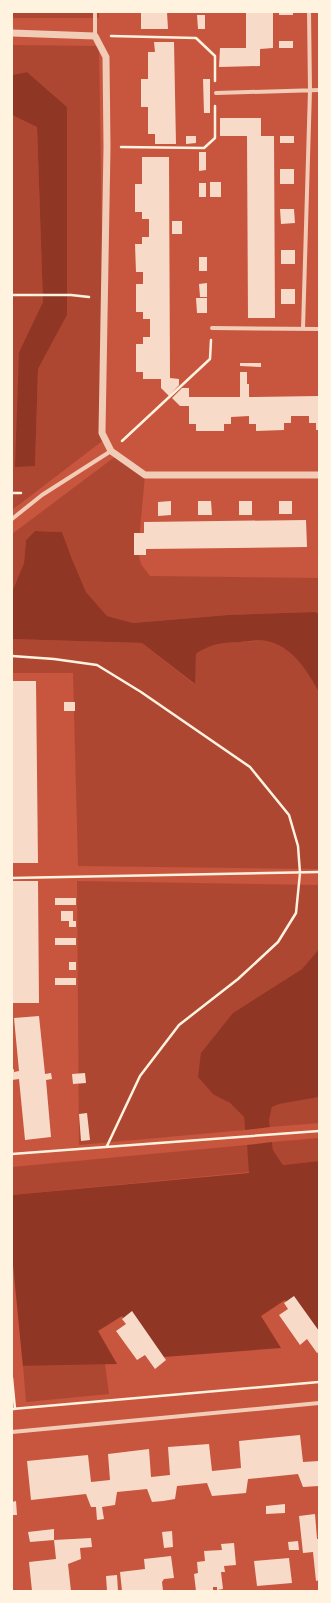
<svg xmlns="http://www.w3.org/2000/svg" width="331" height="1603" font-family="'Fira Sans Condensed',sans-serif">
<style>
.green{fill:#ae4732}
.water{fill:#8f3625}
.pier{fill:#c8553d}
.building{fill:#f7dbc8}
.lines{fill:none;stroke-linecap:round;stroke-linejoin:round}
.path{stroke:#fff3e0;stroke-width:2.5}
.minor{stroke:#f1ccb7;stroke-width:4}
.tertiary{stroke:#f1ccb7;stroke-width:7}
</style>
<rect width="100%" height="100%" fill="#c8553d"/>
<path class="green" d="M 12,12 L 99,12 L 99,18 L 12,18 Z
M 12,45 L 99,46 L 105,439 L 12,510 L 12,115 L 37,127 L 43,302 L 19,352 L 35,465 L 38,369 L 67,315 L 67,107 L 27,72 L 12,75 Z
M 116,456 L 145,475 L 138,552 L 141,564 L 150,576 L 319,578 L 319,613 L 314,612 L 228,615 L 133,623 L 107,616 L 86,592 L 72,559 L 62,532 L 35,531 L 26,540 L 24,563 L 12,592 L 12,534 Z
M 319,638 L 319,869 L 78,866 L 73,673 L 12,673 L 12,639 L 142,643 L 194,684 L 196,654 L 207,647 L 217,643 Z
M 77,881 L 319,885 L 319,949 L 302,969 L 233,1013 L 214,1095 L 230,1103 L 244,1117 L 245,1130 L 79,1145 Z
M 319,1097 L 319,1123 L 270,1127 L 269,1120 L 272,1107 L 278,1104 Z
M 319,1138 L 319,1161 L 283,1165 L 273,1150 L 272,1142 Z
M 247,1145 L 250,1172 L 12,1195 L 12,1167 Z
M 71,1364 L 105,1364 L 109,1394 L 26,1402 L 23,1365 Z"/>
<path class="water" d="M 27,72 L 67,107 L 67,315 L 38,369 L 35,466 L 15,467 L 19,352 L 43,302 L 37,127 L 12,115 L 12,75 Z
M 35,531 L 62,532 L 72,559 L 86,592 L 107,616 L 133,623 L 228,615 L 314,612 L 319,613 L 319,692 C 308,672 294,649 271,642 C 262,639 249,641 240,642 C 221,643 212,643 196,654 L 195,684 L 142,643 L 12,639 L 12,592 L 24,563 L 26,540 Z
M 319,949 L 319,1097 L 279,1104 L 272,1107 L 269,1120 L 270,1127 L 245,1130 L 244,1117 L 230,1103 L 214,1095 L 198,1077 L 201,1053 L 233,1013 L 302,969 Z
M 272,1142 L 273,1150 L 283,1165 L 319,1161 L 319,1344 L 313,1344 L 285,1300 L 261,1316 L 281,1348 L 150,1358 L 122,1316 L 98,1331 L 117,1364 L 12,1366 L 12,1195 L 249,1173 L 247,1145 Z"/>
<path class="pier" d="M 12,1255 L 23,1367 L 12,1368 Z"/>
<path class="building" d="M 141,12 L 167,12 L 168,29 L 141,29 Z
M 246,12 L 273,12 L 273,48 L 260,49 L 260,66 L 219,67 L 220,48 L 246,48 Z
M 279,12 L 293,12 L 293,15 L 279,15 Z
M 197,15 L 205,15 L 205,29 L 198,29 Z
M 279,41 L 293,41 L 293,48 L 279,48 Z
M 154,42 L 174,42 L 176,144 L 155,144 L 155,134 L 148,134 L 148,107 L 141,107 L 141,79 L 148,79 L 148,52 L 155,52 Z
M 203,79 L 210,79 L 210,113 L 204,113 Z
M 220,118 L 261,118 L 261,136 L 274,136 L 275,318 L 248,318 L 247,136 L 220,136 Z
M 186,136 L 196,136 L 196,143 L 186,144 Z
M 280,136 L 294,136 L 294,143 L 280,143 Z
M 199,152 L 206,152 L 206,170 L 199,171 Z
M 142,157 L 169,157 L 170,378 L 179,379 L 179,385 L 169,396 L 161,388 L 161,379 L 143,379 L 143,372 L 136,372 L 136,344 L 143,344 L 143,337 L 150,337 L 150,319 L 143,319 L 143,312 L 136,312 L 136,284 L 143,284 L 143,272 L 136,272 L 135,244 L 142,244 L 142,237 L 149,237 L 149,219 L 142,219 L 142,212 L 135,212 L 135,184 L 142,184 Z
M 280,169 L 294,169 L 294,184 L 280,184 Z
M 210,182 L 221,182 L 221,197 L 210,197 Z
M 199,183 L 206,183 L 206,197 L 199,197 Z
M 280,209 L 294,209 L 295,223 L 281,224 Z
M 172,221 L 182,221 L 182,234 L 172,234 Z
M 281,250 L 295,250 L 295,264 L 281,264 Z
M 199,257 L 207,257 L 207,271 L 199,271 Z
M 207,283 L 207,297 L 200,297 L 199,284 Z
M 281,289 L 295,289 L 295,304 L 281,304 Z
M 196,298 L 207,298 L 207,313 L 197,313 Z
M 240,363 L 261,363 L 261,367 L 240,366 Z
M 240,372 L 247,372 L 247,384 L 249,384 L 249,397 L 319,396 L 319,430 L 316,430 L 316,423 L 309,423 L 309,416 L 291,416 L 291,423 L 284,423 L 284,430 L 256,431 L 256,424 L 249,424 L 249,416 L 231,417 L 231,424 L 224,424 L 224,431 L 196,431 L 196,424 L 189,424 L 189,406 L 180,406 L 172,398 L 182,388 L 189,388 L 189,397 L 240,397 Z
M 171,501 L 171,515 L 158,516 L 158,502 Z
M 198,501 L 211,501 L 212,515 L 198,515 Z
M 239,501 L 252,501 L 252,515 L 239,515 Z
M 279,501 L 292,501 L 292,514 L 279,514 Z
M 306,520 L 307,547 L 146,549 L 146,555 L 134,555 L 134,533 L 144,533 L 144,522 Z
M 12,681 L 36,681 L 38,863 L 12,863 Z
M 64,702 L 75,702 L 75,711 L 64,711 Z
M 12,881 L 38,881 L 39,1003 L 13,1003 Z
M 55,898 L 76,898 L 76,905 L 55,905 Z
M 61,911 L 73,911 L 73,921 L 61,921 Z
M 69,921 L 76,921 L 76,927 L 69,927 Z
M 55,938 L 76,938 L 76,945 L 55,945 Z
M 69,962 L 76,962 L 76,970 L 69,970 Z
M 55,978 L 76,978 L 76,985 L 55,985 Z
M 39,1016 L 45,1074 L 51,1073 L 52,1079 L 46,1080 L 51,1137 L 25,1140 L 19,1079 L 12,1080 L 12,1070 L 14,1069 L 14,1072 L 19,1071 L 14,1018 Z
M 85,1073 L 86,1083 L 73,1084 L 72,1074 Z
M 87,1113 L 90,1140 L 81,1141 L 79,1114 Z
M 294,1296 L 319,1331 L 319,1352 L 317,1353 L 307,1339 L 300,1345 L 279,1315 L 288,1309 L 284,1303 Z
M 132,1311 L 166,1360 L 155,1369 L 145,1355 L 137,1360 L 116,1331 L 126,1324 L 122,1319 Z
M 300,1435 L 303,1462 L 319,1461 L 319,1486 L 303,1487 L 298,1474 L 248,1479 L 246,1493 L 224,1495 L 212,1496 L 207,1483 L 177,1486 L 175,1499 L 163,1501 L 152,1502 L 147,1489 L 117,1492 L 115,1505 L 102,1507 L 104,1519 L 97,1520 L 96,1507 L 91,1507 L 86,1494 L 31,1500 L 27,1461 L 88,1455 L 91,1482 L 110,1480 L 108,1454 L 149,1449 L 151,1477 L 170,1475 L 168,1447 L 209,1444 L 212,1471 L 222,1470 L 241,1468 L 239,1441 Z
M 16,1501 L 17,1515 L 12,1515 L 12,1502 Z
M 285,1504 L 285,1513 L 266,1514 L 266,1506 Z
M 315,1514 L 317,1539 L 319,1539 L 319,1580 L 316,1581 L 313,1552 L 303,1553 L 299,1516 Z
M 54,1529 L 54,1540 L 91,1538 L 92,1547 L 80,1548 L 81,1559 L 68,1564 L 71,1591 L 32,1591 L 29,1562 L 56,1559 L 54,1540 L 30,1542 L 28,1532 Z
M 172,1531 L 173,1547 L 164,1548 L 162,1532 Z
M 298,1541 L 299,1550 L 289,1550 L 288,1542 Z
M 234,1543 L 236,1565 L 224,1566 L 225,1572 L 221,1572 L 223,1589 L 217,1590 L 217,1587 L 213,1587 L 213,1590 L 196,1591 L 194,1574 L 198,1573 L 197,1562 L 205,1561 L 204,1551 L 222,1550 L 221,1544 Z
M 171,1556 L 174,1578 L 164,1579 L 162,1582 L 163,1591 L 122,1591 L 120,1572 L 145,1569 L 144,1559 Z
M 289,1558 L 292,1583 L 257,1586 L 254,1561 Z
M 117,1575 L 118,1591 L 107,1591 L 106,1576 Z"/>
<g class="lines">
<path class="path" d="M 111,36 L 196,38 L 215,56 L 215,81
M 121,147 L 204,148 L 215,138 L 215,106
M 12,295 L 71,295 L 89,297
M 122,441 L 210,359 L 211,340
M 12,493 L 21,493
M 12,656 L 54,659 L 97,665 L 141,692 L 250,767 L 289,815 L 298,846 L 300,873 L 296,913 L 278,942 L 238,979 L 179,1025 L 140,1076 L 107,1146
M 12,878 L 319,872
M 12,1154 L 319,1131
M 12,1378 L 15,1409
M 12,1409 L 319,1382"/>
<path class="minor" d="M 95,36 L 95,12
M 216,93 L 319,90
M 212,328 L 319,329
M 303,329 L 310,90 L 309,12
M 12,519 L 42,495 L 111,451
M 12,1432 L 319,1403"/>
<path class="tertiary" d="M 12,33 L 95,36 L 106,57 L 107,147 L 102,433 L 111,451 L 145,475 L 319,475"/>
</g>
<rect width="331" height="1603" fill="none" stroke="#fff3e0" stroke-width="26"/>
</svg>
